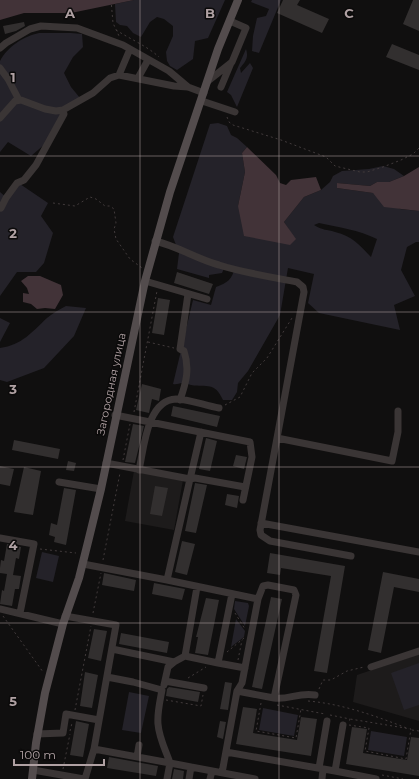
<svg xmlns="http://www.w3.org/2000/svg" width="419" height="779" font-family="Montserrat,sans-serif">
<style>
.built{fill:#1d1b1b}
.green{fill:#242229;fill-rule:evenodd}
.water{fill:#423338}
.building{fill:#322f2f}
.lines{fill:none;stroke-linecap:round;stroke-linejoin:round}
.path{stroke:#413a3b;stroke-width:1;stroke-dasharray:2 3;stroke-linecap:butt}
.minor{stroke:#3a3535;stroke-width:7}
.major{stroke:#534c4d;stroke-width:8}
.grid{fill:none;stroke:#b0a1a3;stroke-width:1;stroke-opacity:0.55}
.labels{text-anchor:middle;stroke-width:3;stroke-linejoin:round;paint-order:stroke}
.street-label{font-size:11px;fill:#b0a1a3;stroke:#0b0a0a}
.grid-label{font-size:13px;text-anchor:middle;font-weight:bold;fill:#b0a1a3;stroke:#0b0a0a;stroke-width:3;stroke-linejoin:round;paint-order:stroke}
</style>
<rect width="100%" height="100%" fill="#100f0f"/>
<path class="built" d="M 134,471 L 183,480 L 174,530 L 125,521 Z
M 419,654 L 419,721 L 353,702 L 357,675 Z"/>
<path class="green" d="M 134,0 L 225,0 L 208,38 L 195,41 L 193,59 L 177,70 L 170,66 L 167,61 L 166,52 L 173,36 L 173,26 L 164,19 L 157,17 L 150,22 L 141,37 L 133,33 L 127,26 L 120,25 L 116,22 L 115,4 Z
M 252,0 L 281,0 L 259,53 L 252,51 L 253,36 L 257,18 L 266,16 L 269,9 L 251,2 Z
M 39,33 L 71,33 L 82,34 L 83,47 L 73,57 L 64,73 L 71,87 L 80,98 L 67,108 L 52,138 L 31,156 L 8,142 L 0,152 L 0,61 C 7,47 24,36 39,33 Z
M 246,49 C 249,58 245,62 240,68 L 241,73 L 250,63 L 253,68 L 237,107 L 231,95 L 227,92 Z
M 218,123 L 227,126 L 231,135 L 237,138 L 247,147 L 242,153 L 245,172 L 238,206 L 295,239 L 284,222 L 304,197 L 321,190 L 330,182 L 333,176 L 342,171 L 369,169 L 383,166 L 394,169 L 404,176 L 389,182 L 377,182 L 370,186 L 337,183 L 337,188 L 373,193 L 400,209 L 419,211 L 419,242 L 416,242 L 407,247 L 401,270 L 415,296 L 394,305 L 400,330 L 319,313 L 308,303 L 314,274 L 288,268 L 280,315 L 248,371 L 238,383 L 237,392 L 232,400 L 223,400 C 214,381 208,388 191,385 C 189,385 185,382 182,383 C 179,383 177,385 173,384 L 193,300 L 211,305 L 216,287 C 227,283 232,280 235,267 L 226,264 L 222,273 L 209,275 L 209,278 L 177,269 L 179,253 L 173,237 L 210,124 ZM 319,223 C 338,227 359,230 377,239 L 371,257 C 360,246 353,236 335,232 C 326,229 324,231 314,225 Z
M 20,184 L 48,203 L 41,216 L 53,233 L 44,263 L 36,272 L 17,272 L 0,296 L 0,192 L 8,199 Z
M 66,306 L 86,308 L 74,336 L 44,368 L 7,382 L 0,380 L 0,348 C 22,345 32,332 47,318 C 53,313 60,309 66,306 Z
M 0,318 L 10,323 L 0,342 Z
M 42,552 L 59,556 L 53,582 L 36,578 Z
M 235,601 L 248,603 L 249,606 L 245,626 L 234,609 Z
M 236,619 L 245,631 L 244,637 L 231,647 Z
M 419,663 L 419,705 L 404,710 L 391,673 Z
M 129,692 L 149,696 L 141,733 L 122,730 Z
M 263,708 L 298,715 L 294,736 L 259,730 Z
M 371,731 L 407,737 L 404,756 L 368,750 Z"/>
<path class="water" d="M 0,0 L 134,0 L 71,13 L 24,13 L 0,20 Z
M 247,147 L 276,175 L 280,183 L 286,185 L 291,180 L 316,177 L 321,190 L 304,197 L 284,222 L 296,239 L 290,245 L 244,236 L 238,206 L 245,172 L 242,153 Z
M 419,167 L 419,211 L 384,207 L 373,193 L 337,188 L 337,183 L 370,186 L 377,182 L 389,182 L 404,176 Z
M 28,276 L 40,276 L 61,285 L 63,295 L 55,309 L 45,308 L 37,309 L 31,304 L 23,302 L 23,293 L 29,294 L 27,288 L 21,281 Z"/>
<path class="building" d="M 283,0 L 300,0 L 297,5 L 329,19 L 322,33 L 277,13 Z
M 413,0 L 419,0 L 419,31 L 403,24 Z
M 24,22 L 25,26 L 16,31 L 5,34 L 3,26 Z
M 392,44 L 419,55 L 419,70 L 386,57 Z
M 177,272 L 213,284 L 209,294 L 174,283 Z
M 158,298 L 170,300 L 164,335 L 152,333 Z
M 142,384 L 161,389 L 159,401 L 152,399 L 149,413 L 136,410 Z
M 173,406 L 220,416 L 217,427 L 171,416 Z
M 133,424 L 144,426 L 135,463 L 125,462 Z
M 206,438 L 217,441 L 210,471 L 199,469 Z
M 14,440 L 60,449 L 58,459 L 12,450 Z
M 236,455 L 247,457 L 244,469 L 233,466 Z
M 68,461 L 76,463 L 74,471 L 66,470 Z
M 0,466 L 14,469 L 10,486 L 0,484 Z
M 24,467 L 41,471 L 33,515 L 14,512 Z
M 195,483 L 207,485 L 196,533 L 185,531 Z
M 155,486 L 168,488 L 162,516 L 150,514 Z
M 64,488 L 76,490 L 66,545 L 54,542 L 55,537 L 49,535 L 51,523 L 57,525 Z
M 227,494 L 239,496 L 237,508 L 225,505 Z
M 182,541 L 195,544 L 187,575 L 175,572 Z
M 7,544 L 21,547 L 19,559 L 16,558 L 13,575 L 21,576 L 19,589 L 15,589 L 12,606 L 0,604 L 2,590 L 4,591 L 7,574 L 0,573 L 0,568 L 1,560 L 4,561 Z
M 270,553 L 345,566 L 327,673 L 314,671 L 331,576 L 281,568 L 280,575 L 267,573 Z
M 383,572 L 419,579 L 419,592 L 394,587 L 381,653 L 368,650 Z
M 104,573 L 136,580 L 134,591 L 102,585 Z
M 154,583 L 185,589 L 182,600 L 152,594 Z
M 271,597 L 282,599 L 262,689 L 252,687 Z
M 206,598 L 219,600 L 208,655 L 195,653 L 198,637 L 196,637 Z
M 94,629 L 107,631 L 101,661 L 88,658 Z
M 121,633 L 169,642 L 167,653 L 119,644 Z
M 85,672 L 98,675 L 92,708 L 80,706 Z
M 225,682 L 232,683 L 228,710 L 220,709 Z
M 169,687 L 200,692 L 198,702 L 166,696 L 167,689 Z
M 243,707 L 257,709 L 253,733 L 297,740 L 301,717 L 317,719 L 311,756 L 236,744 Z
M 76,721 L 89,724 L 83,757 L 70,755 Z
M 220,721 L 226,722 L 223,739 L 217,737 Z
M 352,727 L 367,729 L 363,753 L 407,760 L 411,737 L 419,738 L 419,776 L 346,764 Z
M 109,757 L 158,766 L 156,776 L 107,768 Z
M 174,769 L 184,771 L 183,779 L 172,779 Z"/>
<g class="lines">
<path class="path" d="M 111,0 L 113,23 L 119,36
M 116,30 C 130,39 147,46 159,57
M 227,117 L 229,122 L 233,125 L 281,140 L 326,157 L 335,166 L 360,172 L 367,172 L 383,167 L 401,160 L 413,154 L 419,148
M 53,203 L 75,206 L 90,197 L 96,199 L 105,206 L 110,206 L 114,209 L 116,223 L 114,229 L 116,239 L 130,259 L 142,268
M 148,342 L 174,348
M 225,405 L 240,397 L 252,373 L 267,358 L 292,318
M 134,412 L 157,291
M 123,460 L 130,424
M 40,549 L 76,553
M 103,560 L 120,473
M 93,613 L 101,573
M 235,613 L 245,629
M 3,616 L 43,672
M 227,652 L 244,638
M 238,660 L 242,640
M 188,678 L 206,667
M 319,689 L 323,680 L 331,680 L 347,671 L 364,667
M 166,700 L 201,706 L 203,695
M 308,701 C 343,704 376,716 409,729
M 261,703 L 256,731 L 296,738 L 301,709
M 277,705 L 325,714
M 75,710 L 91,626
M 330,715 L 350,719 L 349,722
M 349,725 L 369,728 L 365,751 L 406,759 L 411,729 L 350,719
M 412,730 L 419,731
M 70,731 L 72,723
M 63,769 L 70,734
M 382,775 L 403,779"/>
<path class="minor" d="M 0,48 L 6,43 L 30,29 L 41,26 L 77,28 L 123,45 L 169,71 L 188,87
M 0,68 L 8,79 L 19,100
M 119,75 L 130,49
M 138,78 L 148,60
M 208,81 L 232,62 L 246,28 L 230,21
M 221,87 L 231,63
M 202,101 L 235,112
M 0,118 L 15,101 L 21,100 L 45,109 L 56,111 L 63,110 L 93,93 L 110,78 L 119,75 L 174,86 L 188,87 L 204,93
M 1,208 L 6,198 L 17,183 L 24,180 L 36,165 L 64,114 L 63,110
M 155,241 C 177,246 197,259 219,265 C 244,273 271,277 297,282 L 303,287 L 304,292 L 260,530 L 261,535 L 270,541 L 351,556
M 145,281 L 207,299
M 180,400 C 186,383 190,369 184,351 L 180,349 L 188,294
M 115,415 L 250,442 L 252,457 L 243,500
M 277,438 L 392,461 L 398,432 L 398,411
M 106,463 L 190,479 L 201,432
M 139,470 C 144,448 147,400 176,399 C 189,399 206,406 219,408
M 59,482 L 101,489
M 261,523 L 419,552
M 0,538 L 34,544 L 20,613
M 83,564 L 167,580 L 190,479 L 195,478 L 245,487
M 167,580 L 258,599 L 263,586 L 268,585 L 294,590 L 296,595 L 274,698 L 237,691
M 232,594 L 218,663 L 245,668
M 0,609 L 63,624
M 65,616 L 116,625 L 94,749 L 85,779
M 112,649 L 174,662 L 185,656 L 218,663
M 185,656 L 197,587
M 371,667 L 419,651
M 107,677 L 133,682 L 162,690 C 160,701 157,713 158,724 C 159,738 166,751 170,763 L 191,767 L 189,779
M 165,681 L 204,688
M 164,685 L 168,667 L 174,662
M 274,698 C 289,700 299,692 315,695
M 343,725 L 335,771 L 376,779
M 37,734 L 63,733 L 66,714 L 99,720
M 94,749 L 170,763 L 167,779
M 226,752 L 335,771
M 137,757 L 139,745
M 191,767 L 255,779
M 319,768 L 327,721
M 33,770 L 84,779
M 222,773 L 237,691 L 242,683 L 258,599
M 210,779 L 212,771
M 322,779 L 323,769"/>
<path class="major" d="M 32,779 L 36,743 L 45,693 L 63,624 L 79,578 L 88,542 L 101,489 L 145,281 L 170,192 L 218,49 L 238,0"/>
</g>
<path class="grid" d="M 140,0 L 140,779M 279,0 L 279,779M 0,156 L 419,156M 0,312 L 419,312M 0,467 L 419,467M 0,623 L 419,623"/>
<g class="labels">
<g class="street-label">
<text transform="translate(111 384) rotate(-78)" y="4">Загородная улица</text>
</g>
</g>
<g class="grid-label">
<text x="70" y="18">A</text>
<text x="210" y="18">B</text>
<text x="349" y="18">C</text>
<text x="13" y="82">1</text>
<text x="13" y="238">2</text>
<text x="13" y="394">3</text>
<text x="13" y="550">4</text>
<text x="13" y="706">5</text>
</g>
<path d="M14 759v6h90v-6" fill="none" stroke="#b0a1a3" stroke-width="2"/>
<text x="20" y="759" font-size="12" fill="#b0a1a3" stroke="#0b0a0a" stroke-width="3" paint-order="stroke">100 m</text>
</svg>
